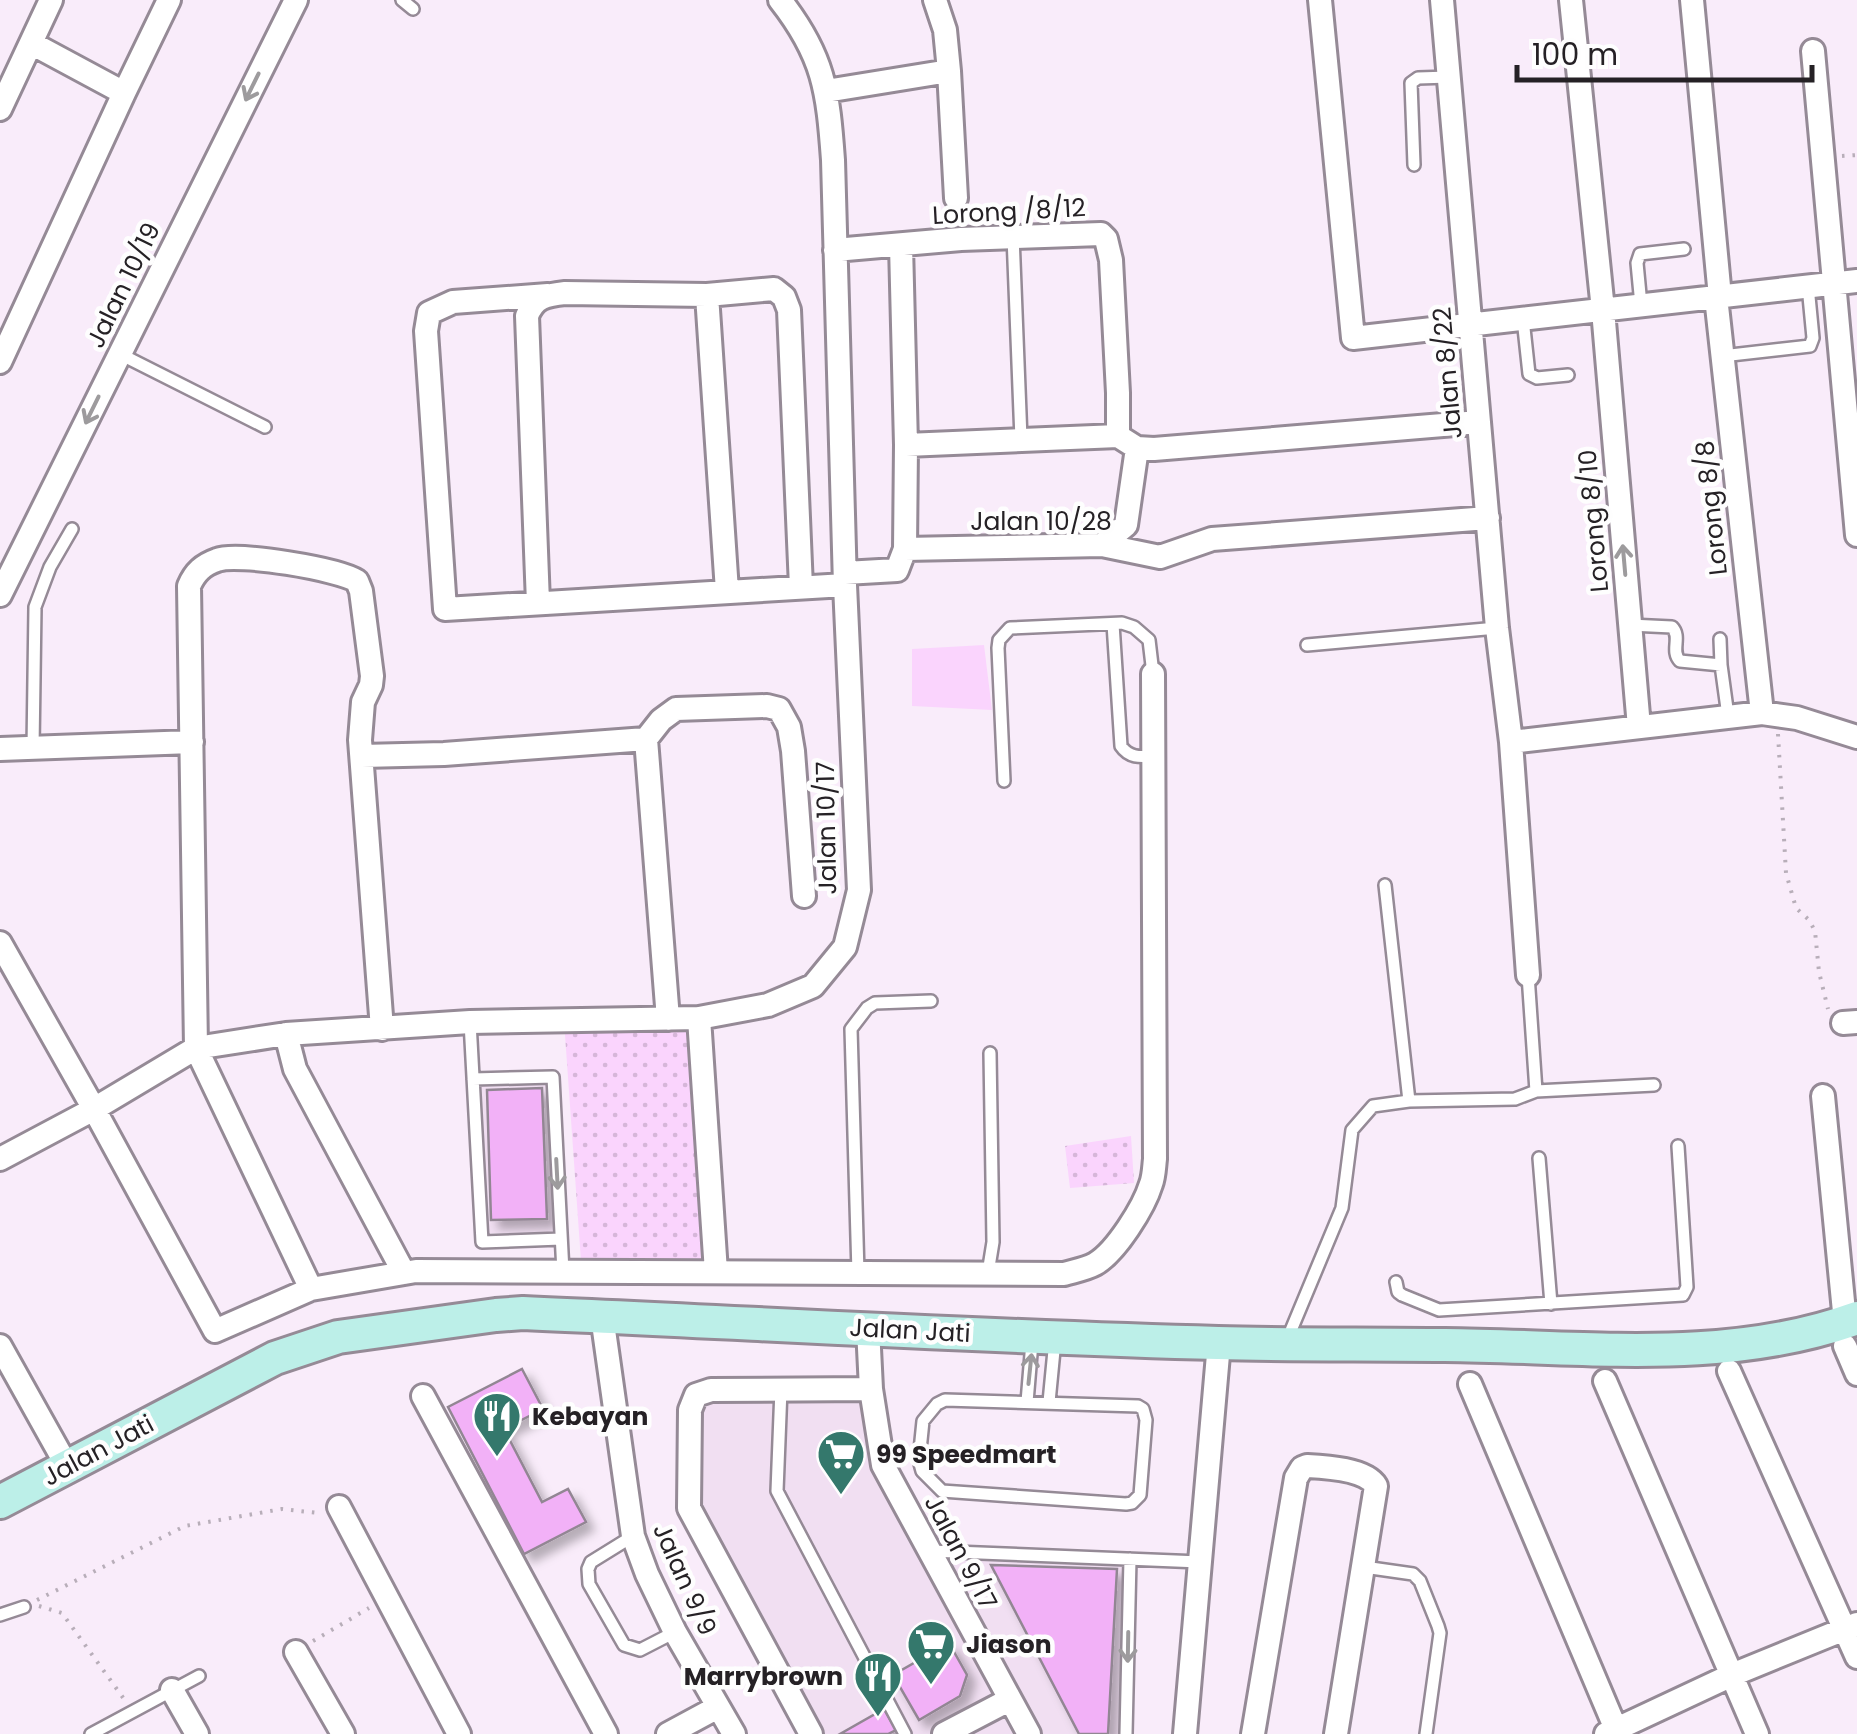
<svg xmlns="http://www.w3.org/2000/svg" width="1857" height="1734" font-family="Poppins,sans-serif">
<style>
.built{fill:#f1dff2}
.grass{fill:#fad4fd}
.park{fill:url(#park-dots)}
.building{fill:#f2b1f7;stroke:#928693;stroke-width:2.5;filter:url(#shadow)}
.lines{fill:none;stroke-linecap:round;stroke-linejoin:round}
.lane-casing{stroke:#958a96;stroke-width:16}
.street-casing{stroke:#958a96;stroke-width:28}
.secondary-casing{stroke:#958a96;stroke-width:38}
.path{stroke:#b8aeb9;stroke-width:4;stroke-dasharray:2.5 8;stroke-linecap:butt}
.lane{stroke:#fff;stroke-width:11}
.street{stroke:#fff;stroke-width:22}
.secondary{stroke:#bcefe8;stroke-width:32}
.oneway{stroke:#9d9b9d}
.labels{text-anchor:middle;stroke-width:9;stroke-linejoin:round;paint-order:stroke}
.street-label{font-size:25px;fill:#252125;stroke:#fefefe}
.poi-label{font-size:25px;font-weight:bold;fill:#252125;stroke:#fefefe;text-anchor:start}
</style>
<defs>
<pattern id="park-dots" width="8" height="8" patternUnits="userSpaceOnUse" patternTransform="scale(2.5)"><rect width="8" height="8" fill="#fad4fd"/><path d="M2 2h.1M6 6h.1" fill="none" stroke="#d6b6d9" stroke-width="1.8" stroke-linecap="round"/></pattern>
<filter id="shadow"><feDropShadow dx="8" dy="8" stdDeviation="5" flood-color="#0004"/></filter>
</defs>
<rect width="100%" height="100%" fill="#f9ecfa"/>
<path class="built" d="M 549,1072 L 556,1234 L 485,1233 L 479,1075 Z
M 878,1381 L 890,1461 L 941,1556 L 1134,1563 L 1130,1734 L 803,1734 L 680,1509 L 683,1404 Z"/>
<path class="grass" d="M 984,645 L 992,710 L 912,706 L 912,649 Z"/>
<path class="park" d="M 699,1018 L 716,1272 L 582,1275 L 564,1021 Z
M 1131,1136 L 1134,1183 L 1070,1188 L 1065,1146 Z"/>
<path class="building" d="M 542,1088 L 547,1219 L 491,1220 L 487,1090 Z
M 522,1369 L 543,1409 L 504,1429 L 542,1502 L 568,1489 L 586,1522 L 524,1554 L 448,1407 Z
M 991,1565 L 1117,1569 L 1108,1734 L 1079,1734 Z
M 949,1643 L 967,1675 L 960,1696 L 919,1720 L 893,1675 Z
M 884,1709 L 896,1730 L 888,1734 L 840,1734 Z"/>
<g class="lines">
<g class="lane-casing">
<path id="lane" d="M 402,0 L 413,9
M 1414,165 L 1411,83 L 1418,78 L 1449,77
M 1013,236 L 1021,439
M 1641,305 L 1637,263 L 1640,254 L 1684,249
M 1523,319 L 1529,374 L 1537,378 L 1568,375
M 120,354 L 265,427
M 1722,356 L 1810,346 L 1813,338 L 1808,286
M 1113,624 L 1121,746 C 1129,758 1140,757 1153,756
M 1630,625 L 1672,627 C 1682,637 1670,651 1680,661 L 1721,665 L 1728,716
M 1720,639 L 1721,665
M 1307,645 L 1497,628
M 33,748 L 35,607 L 50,567 L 72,529
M 1004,781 L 998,648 L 999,640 L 1010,628 L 1122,623 L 1134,627 L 1149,640 L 1153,674
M 1385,885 L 1409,1101 L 1515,1099 L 1536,1091 L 1528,975
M 470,1022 L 482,1242 L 561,1239
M 473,1079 L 553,1077 L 563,1272
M 1536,1091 L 1654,1085
M 1539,1158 L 1551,1304
M 858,1273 L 851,1029 L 867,1008 L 875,1003 L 931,1001
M 988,1273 L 993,1242 L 990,1053
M 1396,1282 L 1398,1292 L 1402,1295 L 1439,1310 L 1683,1295 L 1687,1287 L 1678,1146
M 1287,1340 L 1342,1208 L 1352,1130 L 1373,1106 L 1409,1101
M 781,1389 L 777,1491 L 905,1734
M 945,1400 L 1138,1406 L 1143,1409 L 1146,1420 L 1140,1495 L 1132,1503 L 1126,1504 L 942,1491 L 922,1471 L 919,1460 L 923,1421 L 937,1404 Z
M 1027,1402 L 1032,1342
M 1049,1402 L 1055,1340
M 633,1536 L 591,1562 L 588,1569 L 589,1584 L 624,1645 L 640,1650 L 675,1632
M 930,1551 L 1200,1562
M 1364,1567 L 1413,1574 L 1420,1581 L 1438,1626 L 1440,1633 L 1426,1734
M 0,1615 L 24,1607
M 91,1734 L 199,1676
M 1126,1734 L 1130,1559"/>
</g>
<g class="street-casing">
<path id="street" d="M 935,0 L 945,30 L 949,71 L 956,198
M 1320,0 L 1353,338 L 1857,281
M 1442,0 L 1497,628 L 1511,742 L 1528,975
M 1571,0 L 1603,310 L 1639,727
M 1692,0 L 1720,297
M 31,43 L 124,93
M 1813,51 L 1857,535
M 826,91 L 949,71
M 0,109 L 51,0
M 901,245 L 906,445 L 905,549
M 835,250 L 961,239 L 1101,234 L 1106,239 L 1111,260 L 1118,393 L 1118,436
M 548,295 L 453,302 L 429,313 L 426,331 L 445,609 L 845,585
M 707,295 L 727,591
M 1716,297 L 1762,713
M 0,362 L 124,93 L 169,0
M 1118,436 L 1137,448 L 1154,449 L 1479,422
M 906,445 L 1118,436
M 1102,545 L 1126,525 L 1137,448
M 845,573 L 897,570 L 905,549 L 1102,545 L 1160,557 L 1212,539 L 1488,518
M 0,595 L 296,0
M 538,603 L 527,316 C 534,297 546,295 565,293 L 707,295 L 774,289 L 784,297 L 789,310 L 801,587
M 646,739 L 668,1019
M 1511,742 L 1762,713 L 1797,718 L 1857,737
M 0,749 L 192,742
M 362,756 L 444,754 L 646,739 L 661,720 L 676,709 L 767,706 L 779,709 L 789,727 L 793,751 L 804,896
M 0,943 L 94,1109 L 215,1331 L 311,1289 L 416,1271 L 1064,1274 C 1074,1271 1086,1269 1095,1264 C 1116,1252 1144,1207 1151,1184 C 1154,1176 1154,1167 1155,1159 L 1153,674
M 699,1018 L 716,1272
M 1843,1023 L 1857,1022
M 286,1034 L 295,1069 L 404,1273
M 1823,1096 L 1845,1322
M 0,1159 L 94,1109 L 196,1048 L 286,1034 L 470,1022 L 699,1018 L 768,1005 L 813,986 L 845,947 L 859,890 L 845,585 L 833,160 C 828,91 824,56 780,0
M 311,1289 L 196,1048 L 189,586 C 195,572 203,565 217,560 C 237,552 338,569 357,581 L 361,591 L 372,676 L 371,685 L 363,702 L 360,740 L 382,1029
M 602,1316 L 633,1536 L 647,1574 L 675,1632 L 734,1734
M 868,1328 L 871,1389 L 883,1465 L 1029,1734
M 0,1346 L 67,1466
M 1845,1346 L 1857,1374
M 1729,1371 L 1857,1657
M 1605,1381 L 1757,1734
M 1470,1384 L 1618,1734
M 423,1396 L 606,1734
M 339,1507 L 459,1734
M 296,1652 L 343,1734
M 172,1690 L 197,1734
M 668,1734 L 718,1707
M 811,1734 L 689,1508 L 690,1410 L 696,1395 L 711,1390 L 871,1389
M 944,1734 L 1009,1700
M 1185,1734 L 1219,1343
M 1253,1734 L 1296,1478 L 1302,1468 L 1307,1466 C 1326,1467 1366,1469 1376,1486 L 1336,1734
M 1606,1734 L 1732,1675 L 1857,1624"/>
</g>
<g class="secondary-casing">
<path id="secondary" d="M 0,1502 L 275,1358 L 338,1337 L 496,1315 L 523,1313 C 754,1323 986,1337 1218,1343 C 1293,1345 1369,1344 1445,1345 C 1583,1346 1724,1366 1857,1318"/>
</g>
<path class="path" d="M 1842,156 L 1857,155
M 1778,734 L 1786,873 L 1796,908 L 1809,920 L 1815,931 L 1819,972 L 1828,1009
M 37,1600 L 185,1526 L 282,1509 L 318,1513
M 39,1606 L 62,1613 L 124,1699
M 313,1641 L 369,1608"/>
<use href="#lane" class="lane"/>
<use href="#street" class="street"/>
<use href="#secondary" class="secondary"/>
</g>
<defs><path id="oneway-shaft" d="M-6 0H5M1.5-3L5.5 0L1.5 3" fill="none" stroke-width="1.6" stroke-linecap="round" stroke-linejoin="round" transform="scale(2.5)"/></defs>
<g class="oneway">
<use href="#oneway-shaft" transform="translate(252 87) rotate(116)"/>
<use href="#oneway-shaft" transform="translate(92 410) rotate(116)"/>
<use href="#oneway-shaft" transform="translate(1624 560) rotate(-95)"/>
<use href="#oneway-shaft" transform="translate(557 1174) rotate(87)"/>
<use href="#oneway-shaft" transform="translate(1030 1369) rotate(-84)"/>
<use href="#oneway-shaft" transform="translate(1128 1647) rotate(91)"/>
</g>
<defs>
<g id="restaurant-pin" transform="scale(2.5)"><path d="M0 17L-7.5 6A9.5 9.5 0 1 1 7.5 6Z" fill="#34786c" stroke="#fefefe"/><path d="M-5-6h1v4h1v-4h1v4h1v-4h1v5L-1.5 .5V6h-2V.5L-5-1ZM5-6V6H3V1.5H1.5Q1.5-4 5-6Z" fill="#fff"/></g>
<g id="supermarket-pin" transform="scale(2.5)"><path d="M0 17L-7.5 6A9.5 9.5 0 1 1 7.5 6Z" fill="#34786c" stroke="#fefefe"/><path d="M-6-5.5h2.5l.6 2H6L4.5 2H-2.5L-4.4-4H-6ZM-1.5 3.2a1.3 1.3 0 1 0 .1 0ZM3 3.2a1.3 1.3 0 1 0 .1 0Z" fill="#fff"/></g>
</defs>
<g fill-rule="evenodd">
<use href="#restaurant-pin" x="497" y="1416"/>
<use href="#supermarket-pin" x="841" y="1454"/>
<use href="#supermarket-pin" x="931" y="1644"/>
<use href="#restaurant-pin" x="878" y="1676"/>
</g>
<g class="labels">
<g class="street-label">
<text transform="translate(1009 211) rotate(-3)" y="9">Lorong /8/12</text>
<text transform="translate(123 285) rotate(-64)" y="9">Jalan 10/19</text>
<text transform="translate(1447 373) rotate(-95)" y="9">Jalan 8/22</text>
<text transform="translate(1711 508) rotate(-96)" y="9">Lorong 8/8</text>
<text x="1041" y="530">Jalan 10/28</text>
<text transform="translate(1593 521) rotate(-95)" y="9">Lorong 8/10</text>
<text transform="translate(826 828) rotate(-91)" y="9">Jalan 10/17</text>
<text transform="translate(910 1330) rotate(3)" y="9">Jalan Jati</text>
<text transform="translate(98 1450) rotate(-28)" y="9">Jalan Jati</text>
<text transform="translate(961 1552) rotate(62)" y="9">Jalan 9/17</text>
<text transform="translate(685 1579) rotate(66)" y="9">Jalan 9/9</text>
</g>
<g class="poi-label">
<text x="532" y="1425">Kebayan</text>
<text x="876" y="1463">99 Speedmart</text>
<text x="966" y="1653">Jiason</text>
<text x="843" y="1685" text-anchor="end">Marrybrown</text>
</g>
</g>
<path d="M1517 65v15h295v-15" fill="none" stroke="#252125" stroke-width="5"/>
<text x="1532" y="65" font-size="30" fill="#252125" stroke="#fefefe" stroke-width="8" paint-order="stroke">100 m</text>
</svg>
